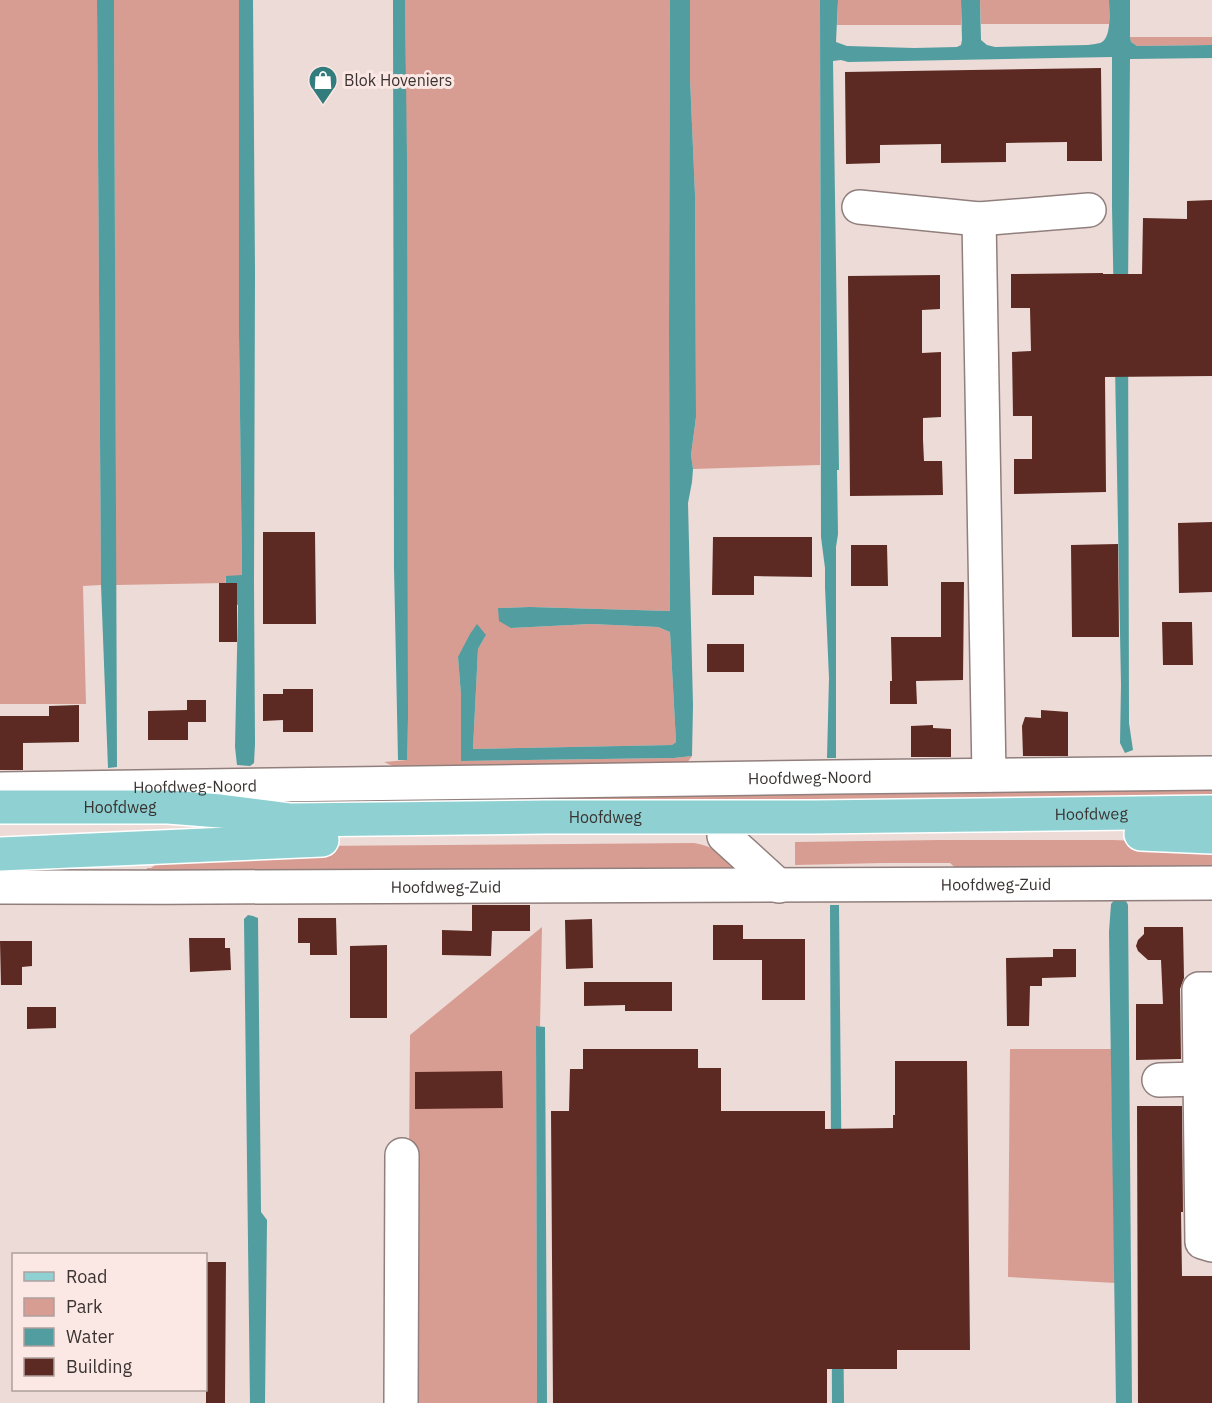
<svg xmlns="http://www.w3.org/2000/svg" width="1212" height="1403" font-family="'IBM Plex Sans',sans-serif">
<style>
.green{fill:#d89d92}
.water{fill:#519d9f}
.building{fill:#5c2a22}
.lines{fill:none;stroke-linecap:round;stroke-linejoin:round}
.minor-casing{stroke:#907f7c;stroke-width:36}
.major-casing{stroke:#fff;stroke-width:36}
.minor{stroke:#fff;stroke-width:33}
.major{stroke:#8fd1d3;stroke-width:33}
.labels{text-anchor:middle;stroke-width:6;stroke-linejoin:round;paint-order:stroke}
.poi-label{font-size:16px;fill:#3a3332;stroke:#fbe8e4;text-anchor:start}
.street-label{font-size:16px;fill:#3a3332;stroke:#fbe8e4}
</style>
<rect width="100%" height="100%" fill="#eddbd7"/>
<path class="green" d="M 0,0 L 97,0 L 101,585 L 83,586 L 86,704 L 0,704 Z
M 114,0 L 239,0 L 239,333 L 242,576 L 226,576 L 225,583 L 116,585 Z
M 405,0 L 670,0 L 669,331 L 670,611 L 530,607 L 499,608 L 511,628 L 591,624 L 658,627 L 670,632 L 676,742 L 672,745 L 473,749 L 478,649 L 486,635 L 458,657 L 461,695 L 461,761 L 674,758 L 692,756 L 682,770 L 408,773 L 384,762 L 407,760 C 409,644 407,529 407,414 C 406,276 407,138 405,0 Z
M 690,0 L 820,0 L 820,465 L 693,469 L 691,455 L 696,417 L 695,195 L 690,78 Z
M 838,0 L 961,0 L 961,25 L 837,25 Z
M 980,0 L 1109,0 L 1109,24 L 981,24 Z
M 1130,37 L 1212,37 L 1212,45 L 1137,46 L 1131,42 Z
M 1212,785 L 1212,806 L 455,809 L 433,798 Z
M 940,840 L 1113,840 L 1212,844 L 1212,871 L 960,872 L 950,863 L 883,863 L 795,865 L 795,842 Z
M 694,843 C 711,846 725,853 734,869 L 698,869 L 694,873 L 147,873 L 147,868 L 151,868 L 158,863 L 312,846 Z
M 542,927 L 540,1026 L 536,1027 L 537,1403 L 407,1403 L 410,1035 Z
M 1010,1049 L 1111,1049 L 1115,1283 L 1008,1277 Z"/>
<path class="water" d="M 97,0 L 114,0 L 117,767 L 108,768 L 101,585 Z
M 239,0 L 253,0 L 255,273 L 254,583 L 255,744 L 254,763 L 250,766 L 237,765 L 235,747 L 238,605 L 220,602 L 225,592 L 226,576 L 242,575 L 239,333 Z
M 393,0 L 405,0 L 407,160 L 408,717 L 407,760 L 398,760 L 394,567 Z
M 670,0 L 690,0 L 690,78 L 695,195 L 696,417 L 691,455 L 693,469 L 692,482 L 688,503 L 693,705 L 692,756 L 674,758 L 461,761 L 461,695 L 458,657 L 470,634 L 477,624 L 486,635 L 478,649 L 473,749 L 672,745 L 676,742 L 670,632 L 658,627 L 591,624 L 511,628 L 499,621 L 498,608 L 530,607 L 670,611 L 669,331 Z
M 820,0 L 838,0 L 836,42 L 847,46 L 914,48 L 957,47 L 961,45 L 962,40 L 961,0 L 980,0 L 981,40 L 987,45 L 995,47 L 1088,45 C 1092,44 1099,44 1102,42 C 1112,36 1109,10 1109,0 L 1130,0 L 1130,37 L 1131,42 L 1137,46 L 1212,45 L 1212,58 L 1130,59 L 1128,290 L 1129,723 L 1133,750 L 1125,753 L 1120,743 L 1121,685 L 1112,207 L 1112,57 L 848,62 L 841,60 L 833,61 L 839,470 L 837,470 L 838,534 L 836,547 L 836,758 L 827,758 L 829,678 L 825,587 L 825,568 L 821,537 Z
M 1116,898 C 1122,899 1126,899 1128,905 L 1132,1403 L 1116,1403 L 1109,932 L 1111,904 Z
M 830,905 L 839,905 L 844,1403 L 832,1403 Z
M 248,915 L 253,916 L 258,918 L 261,1212 L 267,1220 L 265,1403 L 250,1403 L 244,919 Z
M 536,1026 L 545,1027 L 547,1403 L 537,1403 Z"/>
<path class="building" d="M 1101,68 L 1102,161 L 1067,161 L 1067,142 L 1006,143 L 1006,162 L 941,163 L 941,144 L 880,145 L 880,163 L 846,164 L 845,72 Z
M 1212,200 L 1212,376 L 1105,377 L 1106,492 L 1014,494 L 1014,459 L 1032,459 L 1032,416 L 1013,416 L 1012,352 L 1031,351 L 1030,308 L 1011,308 L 1011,274 L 1103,273 L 1103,274 L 1142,274 L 1143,218 L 1187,219 L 1187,201 Z
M 940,275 L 940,309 L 922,310 L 922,353 L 941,352 L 941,417 L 923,418 L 923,440 L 924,461 L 942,461 L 943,495 L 850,496 L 848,276 Z
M 1212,522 L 1212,592 L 1179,593 L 1178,523 Z
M 263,532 L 315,532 L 316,624 L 263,624 Z
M 713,537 L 812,537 L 812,577 L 754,576 L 754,595 L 712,595 Z
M 1118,544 L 1119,637 L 1072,637 L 1071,545 Z
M 851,545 L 887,545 L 888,586 L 851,586 Z
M 941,582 L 964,582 L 963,680 L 916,681 L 917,704 L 890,704 L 890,681 L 892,681 L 891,637 L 941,637 Z
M 219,583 L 237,583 L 237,642 L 219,642 Z
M 1162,622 L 1192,622 L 1193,665 L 1163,665 Z
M 707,644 L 744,644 L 744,672 L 707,672 Z
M 283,689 L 313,689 L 313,732 L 283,732 L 283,720 L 263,721 L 263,694 L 283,694 Z
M 187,700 L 206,700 L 206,722 L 188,722 L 188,740 L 148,740 L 148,711 L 187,710 Z
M 79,705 L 79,742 L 23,743 L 23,770 L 0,770 L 0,716 L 49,716 L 49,706 Z
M 1041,710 L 1068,712 L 1068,756 L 1023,756 L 1022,726 L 1025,717 L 1041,718 Z
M 933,725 L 933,728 L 951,729 L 951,757 L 911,757 L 911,726 Z
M 472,905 L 530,905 L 530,931 L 492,931 L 491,956 L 442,955 L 442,930 L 472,931 Z
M 298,918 L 336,918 L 337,955 L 310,955 L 310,943 L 298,943 Z
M 592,919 L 593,968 L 566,969 L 565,920 Z
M 713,925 L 743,925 L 743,939 L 805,939 L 805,1000 L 762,1000 L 762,960 L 713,960 Z
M 1144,927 L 1183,927 L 1184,978 L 1180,989 L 1181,1059 L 1136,1060 L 1136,1004 L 1163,1004 L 1161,960 L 1148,960 L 1138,951 L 1136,946 L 1138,940 L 1144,934 Z
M 189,938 L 225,938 L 225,948 L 230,948 L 231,970 L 190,972 Z
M 0,941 L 32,941 L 32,966 L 22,967 L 22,985 L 1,985 Z
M 387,945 L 387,1018 L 350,1018 L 350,946 Z
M 1053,949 L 1076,949 L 1076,977 L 1042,978 L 1042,986 L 1030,986 L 1029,1026 L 1007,1026 L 1006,958 L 1053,957 Z
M 584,982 L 672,982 L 672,1011 L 625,1011 L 625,1005 L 584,1006 Z
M 27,1007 L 56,1007 L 56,1028 L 27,1029 Z
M 583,1049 L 698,1049 L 698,1068 L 721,1068 L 721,1111 L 825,1111 L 825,1129 L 893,1128 L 893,1115 L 895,1115 L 895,1061 L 967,1061 L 970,1350 L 897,1350 L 897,1369 L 827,1369 L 827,1403 L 553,1403 L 551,1111 L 569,1111 L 570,1069 L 583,1069 Z
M 502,1071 L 503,1108 L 415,1109 L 415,1072 Z
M 1137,1106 L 1182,1106 L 1183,1212 L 1181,1212 L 1182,1276 L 1212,1276 L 1212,1403 L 1138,1403 Z
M 206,1262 L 226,1262 L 225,1403 L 206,1403 Z"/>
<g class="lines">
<g class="minor-casing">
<g id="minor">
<path d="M 859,207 L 979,219 L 1089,210"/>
<path d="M 979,219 L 989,775"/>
<path id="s1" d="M 0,789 L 833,777 L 1212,773"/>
<path d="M 724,836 L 779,886"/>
<path id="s2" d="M 0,887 C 404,888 808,885 1212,883"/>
<path d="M 1212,989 L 1199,989 L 1202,1242 L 1212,1245"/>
<path d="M 1159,1080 L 1200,1079"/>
<path d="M 401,1403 L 402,1155"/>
</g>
</g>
<g class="major-casing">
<g id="major">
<path id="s3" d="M 0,807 L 168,807 L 220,811 L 291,820 L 547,817 L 815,817 L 1212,812"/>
<path d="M 1141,834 L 1212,837"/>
<path d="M 0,854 L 322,840"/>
</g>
</g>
<use href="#minor" class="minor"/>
<use href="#major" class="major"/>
</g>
<defs>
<g id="shop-pin" transform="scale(1.5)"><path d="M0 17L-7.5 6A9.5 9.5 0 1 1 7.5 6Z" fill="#337c7e" stroke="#fbe8e4"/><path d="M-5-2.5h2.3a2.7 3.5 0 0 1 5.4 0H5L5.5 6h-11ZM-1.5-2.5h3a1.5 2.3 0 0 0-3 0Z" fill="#fff"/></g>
</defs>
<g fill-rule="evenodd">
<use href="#shop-pin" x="323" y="80"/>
</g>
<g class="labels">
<g class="poi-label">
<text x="344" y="86">Blok Hoveniers</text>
</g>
<g class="street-label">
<text dy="6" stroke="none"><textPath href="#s1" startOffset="810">Hoofdweg-Noord</textPath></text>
<text dy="6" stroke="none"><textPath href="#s1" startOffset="195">Hoofdweg-Noord</textPath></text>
<text dy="6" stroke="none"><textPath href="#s3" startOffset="120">Hoofdweg</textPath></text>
<text dy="6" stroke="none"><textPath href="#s3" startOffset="1092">Hoofdweg</textPath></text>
<text dy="6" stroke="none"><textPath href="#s3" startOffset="606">Hoofdweg</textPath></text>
<text dy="6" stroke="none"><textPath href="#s2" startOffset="996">Hoofdweg-Zuid</textPath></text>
<text dy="6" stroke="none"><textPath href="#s2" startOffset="446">Hoofdweg-Zuid</textPath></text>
</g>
</g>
<rect x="12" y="1253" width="195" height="138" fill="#fbe8e4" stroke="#aea09d" stroke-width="1.5"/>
<rect x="24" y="1272" width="30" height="9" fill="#8fd1d3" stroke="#aea09d" stroke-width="1.5"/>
<text x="66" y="1283" font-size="18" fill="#3a3332">Road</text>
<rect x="24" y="1298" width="30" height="18" fill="#d89d92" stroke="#aea09d" stroke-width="1.5"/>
<text x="66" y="1313" font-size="18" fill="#3a3332">Park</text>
<rect x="24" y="1328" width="30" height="18" fill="#519d9f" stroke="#aea09d" stroke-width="1.5"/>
<text x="66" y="1343" font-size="18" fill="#3a3332">Water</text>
<rect x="24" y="1358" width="30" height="18" fill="#5c2a22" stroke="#aea09d" stroke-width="1.5"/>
<text x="66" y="1373" font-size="18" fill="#3a3332">Building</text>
</svg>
